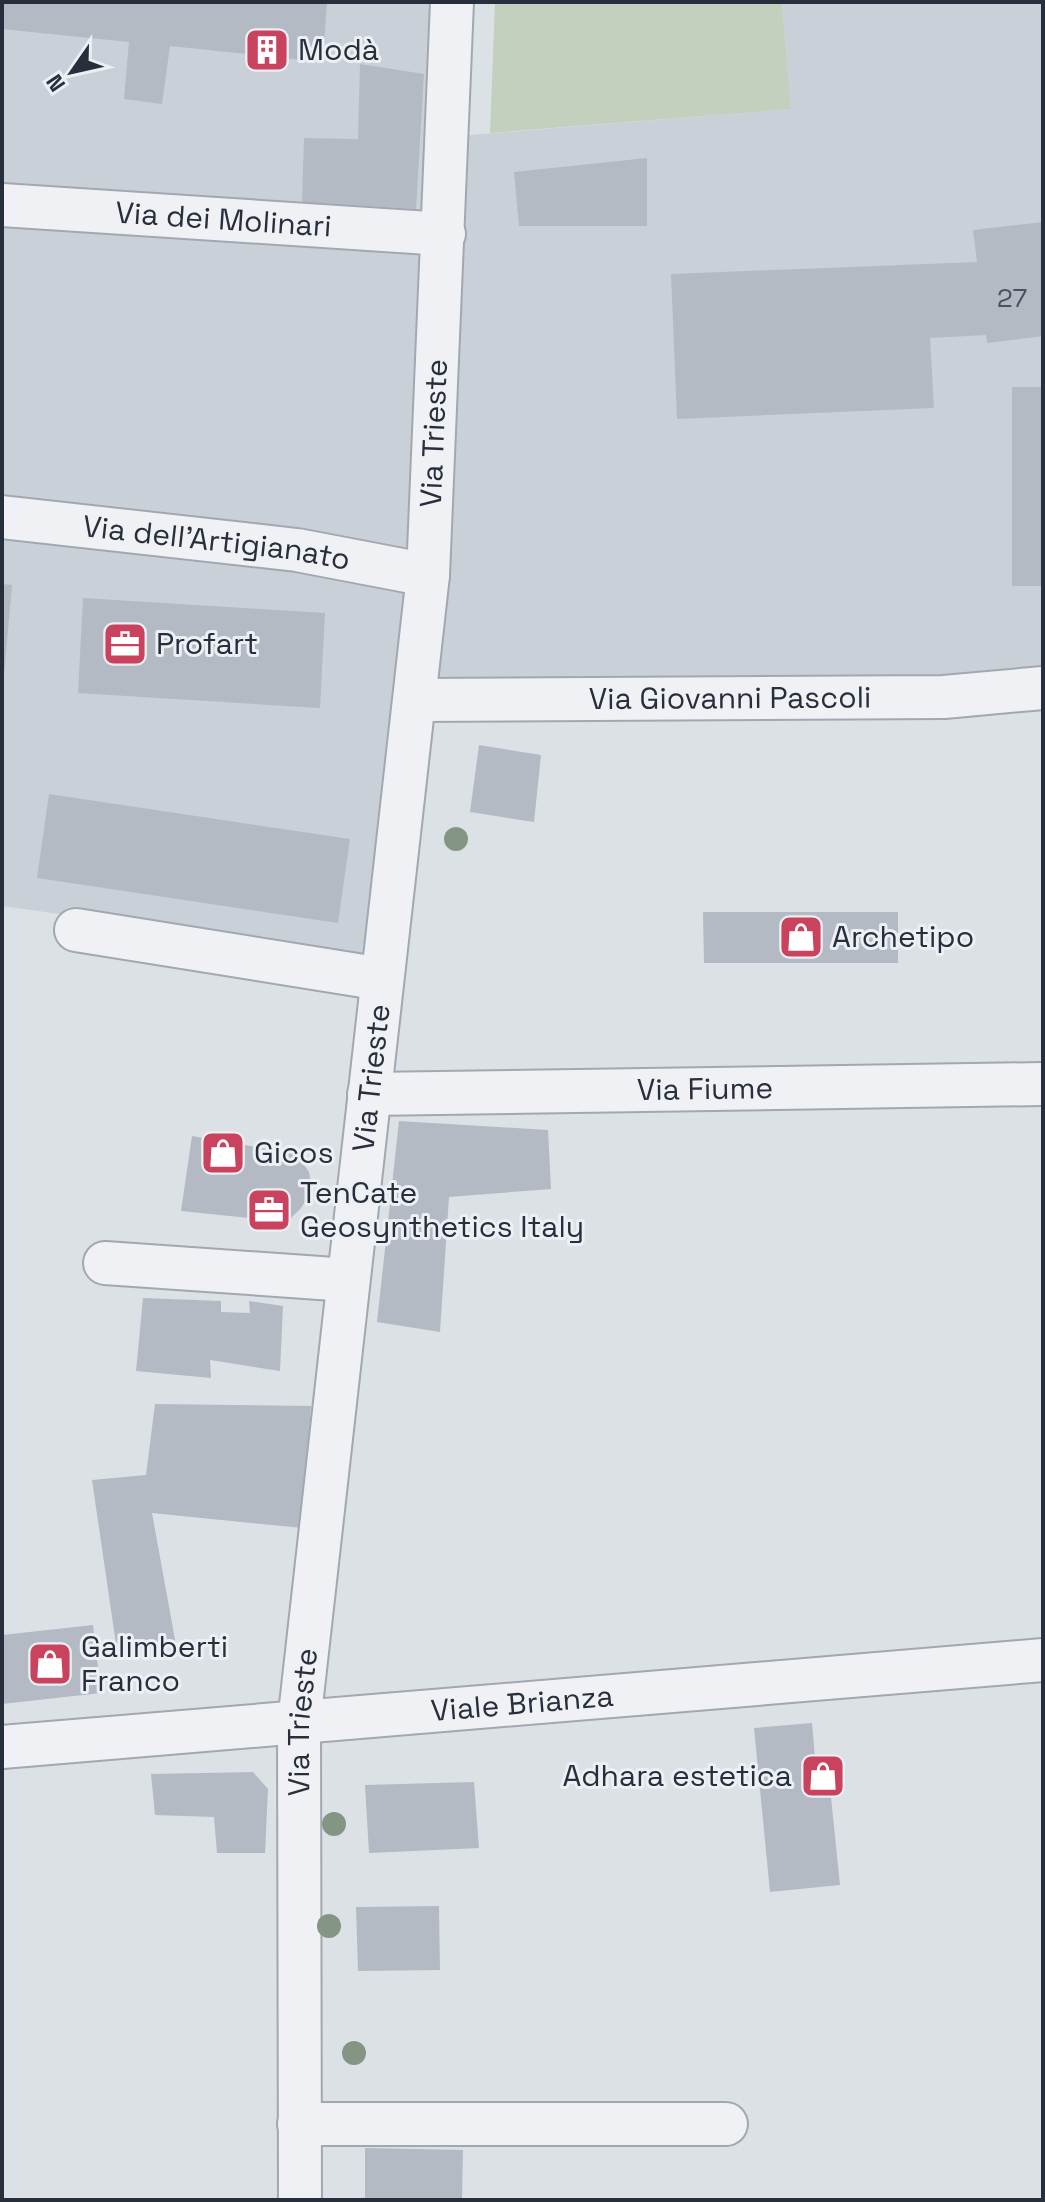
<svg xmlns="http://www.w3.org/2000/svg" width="1045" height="2202" font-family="'Space Grotesk',sans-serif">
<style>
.built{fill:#cad0d8}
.green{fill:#c3d0be}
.building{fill:#b4bac3}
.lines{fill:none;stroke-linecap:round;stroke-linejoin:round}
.minor-casing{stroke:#a2a8b0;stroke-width:46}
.minor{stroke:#eff1f5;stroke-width:42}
.tree{fill:#859584}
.labels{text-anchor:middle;stroke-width:6;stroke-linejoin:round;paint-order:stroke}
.number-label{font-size:26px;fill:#4a525e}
.poi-label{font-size:30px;fill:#272f3c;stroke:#eceff4;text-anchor:start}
.street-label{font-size:30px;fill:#272f3c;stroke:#eceff4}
</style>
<rect width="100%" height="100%" fill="#dce1e6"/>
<path class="built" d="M 2,2 L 437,2 L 416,559 L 367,957 L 2,906 Z
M 782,2 L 1043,2 L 1043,680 L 422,695 L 458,136 L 791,109 Z"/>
<path class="green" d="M 495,2 L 782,2 L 791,109 L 490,133 Z"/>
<path class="building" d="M 2,2 L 327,2 L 323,62 L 170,46 L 162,104 L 124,99 L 129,42 L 2,29 Z
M 360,64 L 424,74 L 416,209 L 302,202 L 304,138 L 358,139 Z
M 647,158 L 647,226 L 519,226 L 514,172 Z
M 1043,222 L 1043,336 L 987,343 L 986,335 L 930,338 L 934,408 L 677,419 L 671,274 L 977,262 L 973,230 Z
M 1012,387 L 1043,387 L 1043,586 L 1012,586 Z
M 2,584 L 12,585 L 4,676 L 2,676 Z
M 83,598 L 325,613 L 320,708 L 78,693 Z
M 479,745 L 541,755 L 534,822 L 470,812 Z
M 49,794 L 350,839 L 338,923 L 37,878 Z
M 703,912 L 898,912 L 898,963 L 704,963 Z
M 399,1121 L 548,1130 L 551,1189 L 449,1197 L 440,1332 L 377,1322 Z
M 192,1136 L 291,1153 L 300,1159 L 309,1172 L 312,1191 L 301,1208 L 287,1222 L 181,1211 Z
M 143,1298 L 221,1301 L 221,1312 L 250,1313 L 249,1301 L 283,1306 L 280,1371 L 210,1360 L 211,1378 L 136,1371 Z
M 155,1404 L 311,1406 L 302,1528 L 152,1513 L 176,1645 L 117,1651 L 92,1480 L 146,1475 Z
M 93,1625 L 101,1693 L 2,1704 L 2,1635 Z
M 812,1723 L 816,1769 L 828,1768 L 840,1885 L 770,1892 L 754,1728 Z
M 253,1772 L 268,1789 L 265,1853 L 217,1853 L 214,1817 L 155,1815 L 151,1774 Z
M 474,1782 L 479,1848 L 369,1853 L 365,1785 Z
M 439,1906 L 440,1970 L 358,1971 L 356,1907 Z
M 365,2148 L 463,2150 L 462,2200 L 365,2200 Z"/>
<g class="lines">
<g class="minor-casing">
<g id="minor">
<path id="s1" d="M 2,205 L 444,234"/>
<path id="s2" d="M 2,517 L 297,550 L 428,575"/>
<path id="s3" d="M 416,700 L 944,697 L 1043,688"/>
<path d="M 76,930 L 382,979"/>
<path id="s4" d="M 369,1094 L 1043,1084"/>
<path d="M 105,1263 L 348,1280"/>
<path id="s5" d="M 2,1747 L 1043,1660"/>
<path d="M 299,2124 L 726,2124"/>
<path id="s6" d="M 300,2200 L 299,1723 L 428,575 L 452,2"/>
</g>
</g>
<use href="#minor" class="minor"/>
</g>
<g class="tree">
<circle cx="456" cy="839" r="12"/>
<circle cx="334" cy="1824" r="12"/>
<circle cx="329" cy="1926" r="12"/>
<circle cx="354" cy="2053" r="12"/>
</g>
<defs>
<g id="building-square" transform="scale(2.3)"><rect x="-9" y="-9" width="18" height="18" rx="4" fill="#ca435e" stroke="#eceff4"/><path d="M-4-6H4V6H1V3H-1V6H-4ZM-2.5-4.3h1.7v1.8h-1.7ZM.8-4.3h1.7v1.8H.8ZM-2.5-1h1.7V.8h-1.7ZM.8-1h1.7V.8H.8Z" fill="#fff"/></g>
<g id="office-square" transform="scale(2.3)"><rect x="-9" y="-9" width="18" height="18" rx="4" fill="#ca435e" stroke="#eceff4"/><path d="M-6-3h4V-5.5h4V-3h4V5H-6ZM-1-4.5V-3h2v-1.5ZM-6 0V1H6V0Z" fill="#fff"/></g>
<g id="shop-square" transform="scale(2.3)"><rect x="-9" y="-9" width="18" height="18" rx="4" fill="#ca435e" stroke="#eceff4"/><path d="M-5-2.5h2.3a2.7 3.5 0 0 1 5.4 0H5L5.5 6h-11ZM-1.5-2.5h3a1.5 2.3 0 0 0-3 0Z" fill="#fff"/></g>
</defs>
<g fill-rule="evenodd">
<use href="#building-square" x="267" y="50"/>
<use href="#office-square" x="125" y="644"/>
<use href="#shop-square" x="801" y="937"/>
<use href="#shop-square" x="223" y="1153"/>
<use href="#office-square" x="269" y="1210"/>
<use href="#shop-square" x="50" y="1664"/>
<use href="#shop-square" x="823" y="1776"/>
</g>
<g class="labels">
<g class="number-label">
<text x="1012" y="307">27</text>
</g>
<g class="poi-label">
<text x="298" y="60">Modà</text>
<text x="156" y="654">Profart</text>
<text x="832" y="947">Archetipo</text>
<text x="254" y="1163">Gicos</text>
<text x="300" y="1203">TenCate<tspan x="300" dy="34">Geosynthetics Italy</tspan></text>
<text x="81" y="1657">Galimberti<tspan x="81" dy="34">Franco</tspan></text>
<text x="792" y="1786" text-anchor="end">Adhara estetica</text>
</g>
<g class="street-label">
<text dy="10" stroke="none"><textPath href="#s1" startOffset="222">Via dei Molinari</textPath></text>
<text dy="10" stroke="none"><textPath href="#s6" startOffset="1774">Via Trieste</textPath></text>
<text dy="10" stroke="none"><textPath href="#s2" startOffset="216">Via dell'Artigianato</textPath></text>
<text dy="10" stroke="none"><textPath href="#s3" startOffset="314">Via Giovanni Pascoli</textPath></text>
<text dy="10" stroke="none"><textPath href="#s6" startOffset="1126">Via Trieste</textPath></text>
<text dy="10" stroke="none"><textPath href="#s4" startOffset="336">Via Fiume</textPath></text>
<text dy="10" stroke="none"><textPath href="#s5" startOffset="522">Viale Brianza</textPath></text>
<text dy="10" stroke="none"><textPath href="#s6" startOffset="478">Via Trieste</textPath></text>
</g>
</g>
<rect width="1045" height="2202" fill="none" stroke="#272f3c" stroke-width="8"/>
<g transform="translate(72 72) rotate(236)" stroke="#eceff4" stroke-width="6" paint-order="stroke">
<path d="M0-6L14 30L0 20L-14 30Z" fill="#272f3c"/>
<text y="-12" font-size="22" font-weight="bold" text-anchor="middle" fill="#272f3c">N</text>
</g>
</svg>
